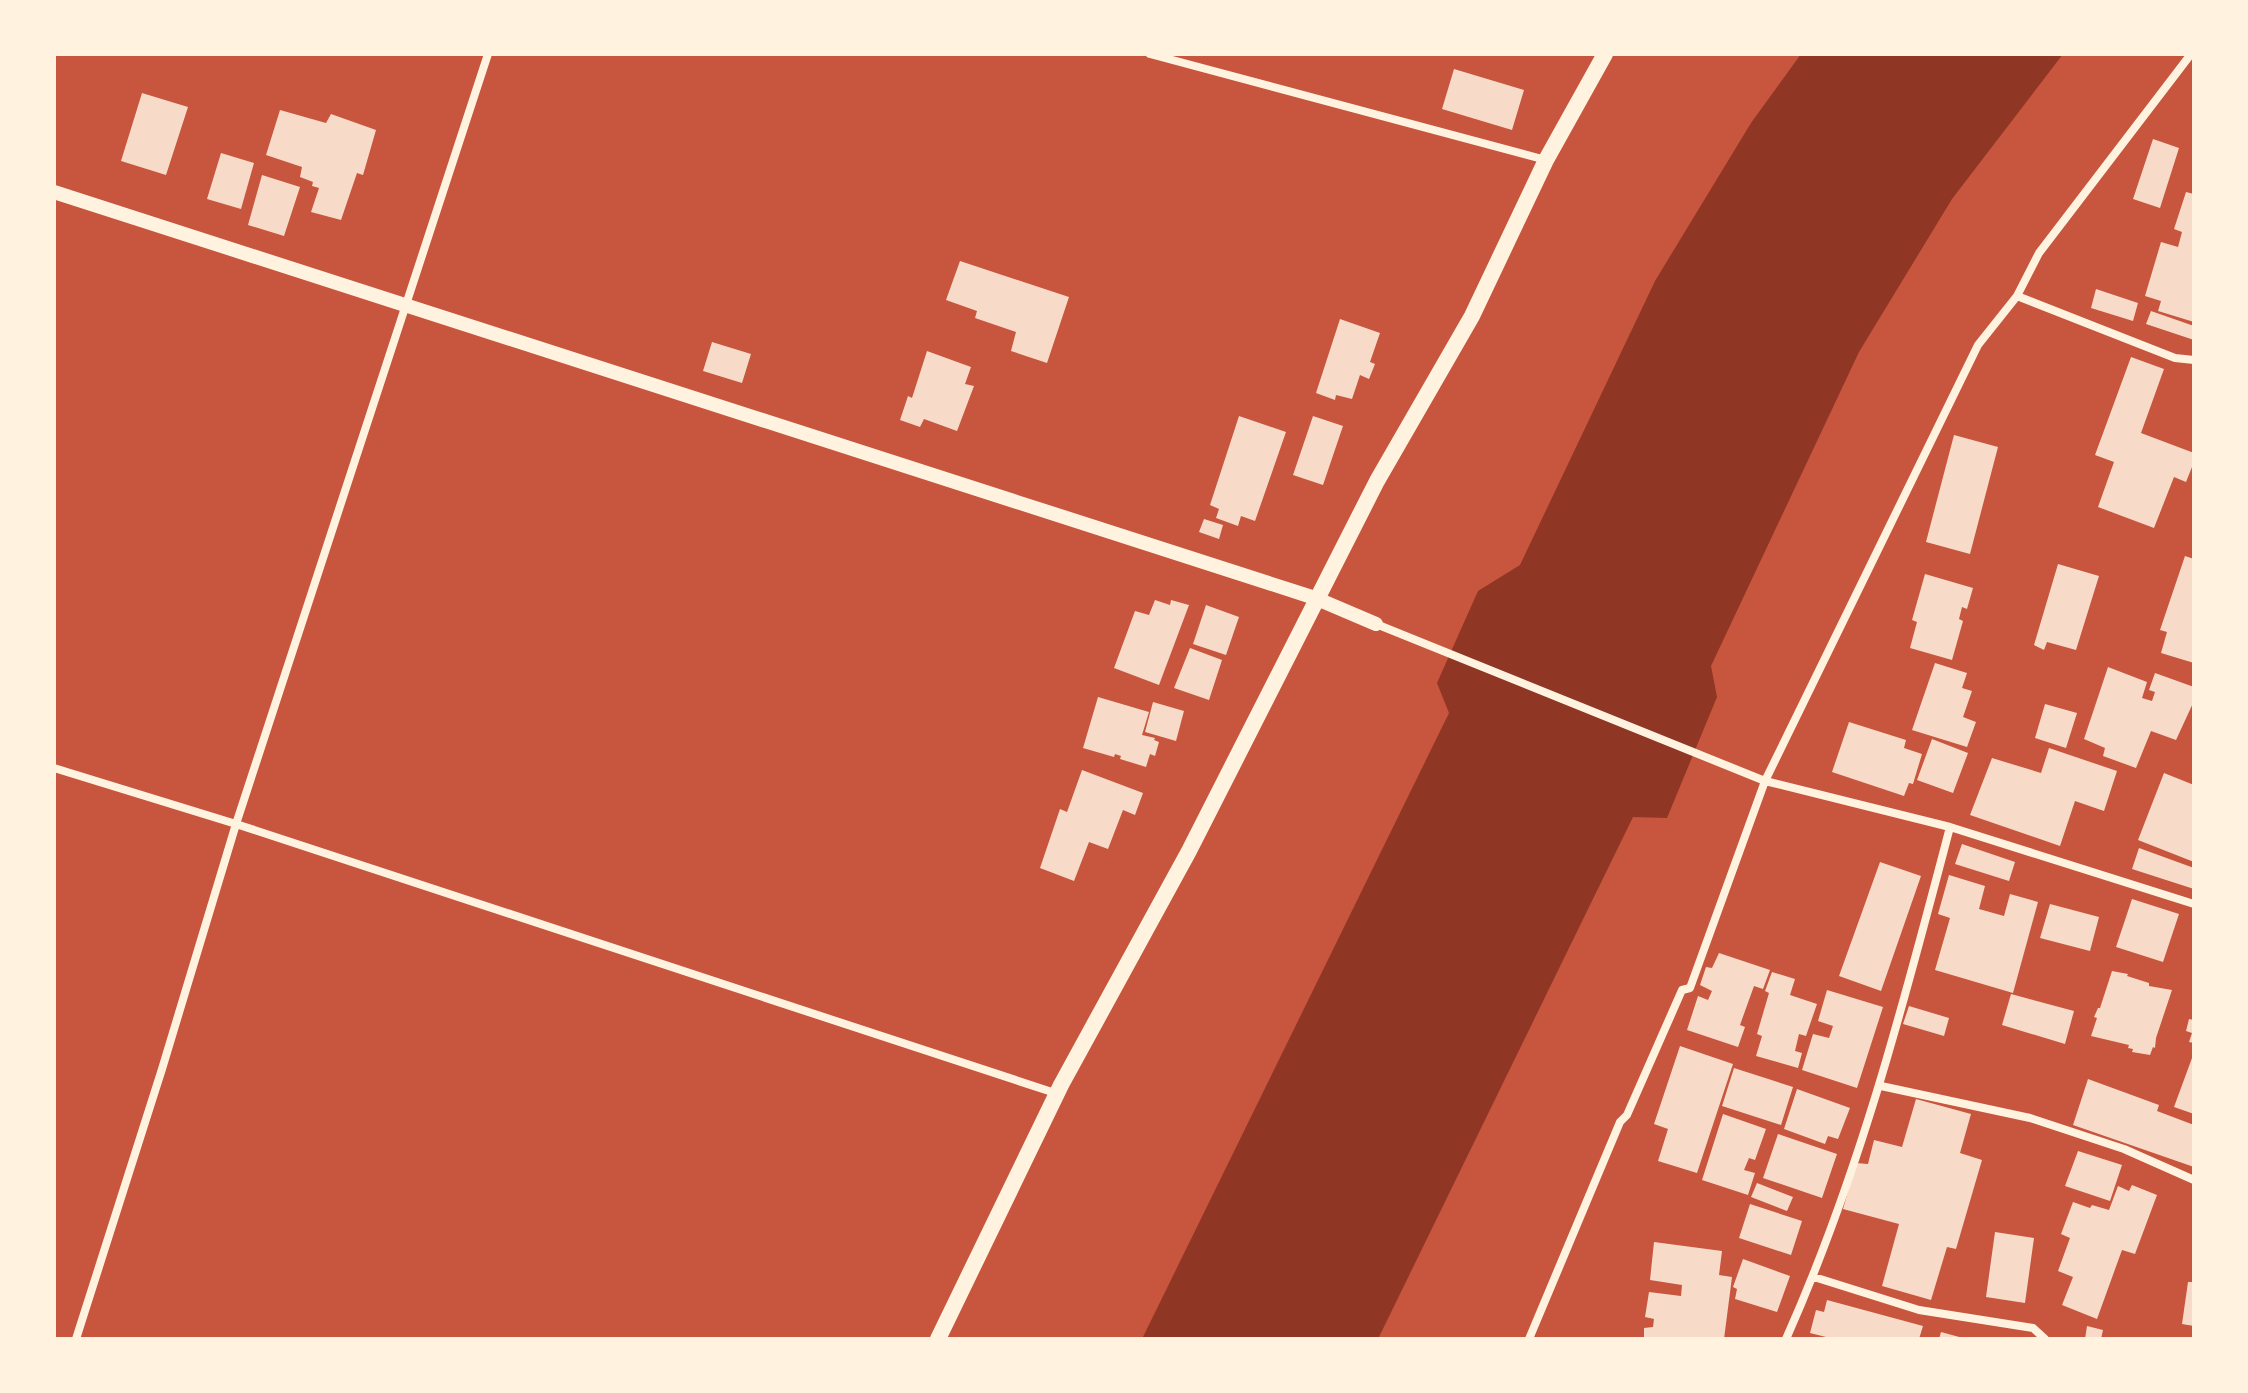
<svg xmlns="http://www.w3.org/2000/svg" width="2248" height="1393" font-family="'Roboto Condensed',sans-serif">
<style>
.water{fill:#8f3625}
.building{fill:#f7dbc8}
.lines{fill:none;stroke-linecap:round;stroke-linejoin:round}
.minor{stroke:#fff3e0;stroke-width:8}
.tertiary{stroke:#fff3e0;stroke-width:14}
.secondary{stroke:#fff3e0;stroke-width:16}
</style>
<rect width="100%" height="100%" fill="#c8553d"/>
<path class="water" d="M 1801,54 L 2063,54 L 1952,199 L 1859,352 L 1711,666 L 1717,697 L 1667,818 L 1633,817 L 1378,1339 L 1142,1339 L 1449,713 L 1437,683 L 1478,591 L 1520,565 L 1655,281 L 1751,123 Z"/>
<path class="building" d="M 1454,69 L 1524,90 L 1512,130 L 1442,109 Z
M 142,93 L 188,107 L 166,175 L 121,161 Z
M 280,110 L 326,123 L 331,114 L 376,130 L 363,175 L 357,173 L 341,220 L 311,212 L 319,188 L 312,186 L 313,182 L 300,177 L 302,167 L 266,155 Z
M 2153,139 L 2179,148 L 2160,208 L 2133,199 Z
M 221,153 L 254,163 L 241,209 L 207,199 Z
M 262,175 L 300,187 L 284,236 L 248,225 Z
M 2186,192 L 2194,194 L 2194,322 L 2158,311 L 2161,301 L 2145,296 L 2161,242 L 2178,247 L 2182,232 L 2174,229 Z
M 960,261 L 1069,297 L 1047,363 L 1011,351 L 1016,332 L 975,318 L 977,311 L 946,300 Z
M 2096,289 L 2138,303 L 2133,321 L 2091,308 Z
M 2151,311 L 2194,326 L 2194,340 L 2146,324 Z
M 1340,319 L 1380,333 L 1370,362 L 1375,364 L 1369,379 L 1360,375 L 1352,399 L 1336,395 L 1335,400 L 1316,393 Z
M 712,342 L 751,354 L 742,383 L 703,371 Z
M 927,351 L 971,367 L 965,384 L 974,386 L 957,431 L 924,419 L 920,427 L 900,420 L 908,396 L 912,398 Z
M 2131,357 L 2164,369 L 2141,433 L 2194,453 L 2194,462 L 2186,482 L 2174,477 L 2154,528 L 2098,507 L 2114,462 L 2095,455 Z
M 1239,416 L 1286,432 L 1255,521 L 1241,516 L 1238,526 L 1216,518 L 1219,509 L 1210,505 Z
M 1313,416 L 1343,426 L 1323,485 L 1293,475 Z
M 1954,435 L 1998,447 L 1970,554 L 1926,542 Z
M 1204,519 L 1223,525 L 1219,539 L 1199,532 Z
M 2185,556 L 2194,559 L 2194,663 L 2161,653 L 2167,632 L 2160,630 Z
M 2058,564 L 2099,576 L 2076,650 L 2047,642 L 2044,650 L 2034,645 Z
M 1925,574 L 1973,588 L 1967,609 L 1962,607 L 1959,619 L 1963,621 L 1952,660 L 1910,648 L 1917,622 L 1912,620 Z
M 1155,600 L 1170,605 L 1171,600 L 1189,605 L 1159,685 L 1114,668 L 1135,611 L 1149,615 Z
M 1206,605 L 1239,617 L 1226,655 L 1193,644 Z
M 1190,648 L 1222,660 L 1209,700 L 1174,688 Z
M 1935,663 L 1967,673 L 1962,688 L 1972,691 L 1963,717 L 1976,722 L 1967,747 L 1912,730 Z
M 2108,667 L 2147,682 L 2142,698 L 2152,701 L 2155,692 L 2149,690 L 2155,673 L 2194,687 L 2194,701 L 2176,740 L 2151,731 L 2136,768 L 2103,756 L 2105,748 L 2084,739 Z
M 1098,697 L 1149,712 L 1142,735 L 1155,738 L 1154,740 L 1159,742 L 1155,756 L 1150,754 L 1146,767 L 1120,759 L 1121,756 L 1115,754 L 1114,757 L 1083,748 Z
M 1153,702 L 1184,711 L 1176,741 L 1145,732 Z
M 2045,704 L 2077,713 L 2066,748 L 2035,738 Z
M 1849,722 L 1906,740 L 1904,748 L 1922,754 L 1913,784 L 1909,783 L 1904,796 L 1832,772 Z
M 1932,739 L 1968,753 L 1953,793 L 1917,780 Z
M 2049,748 L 2117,771 L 2104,811 L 2075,801 L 2060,846 L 1970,815 L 1992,758 L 2041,773 Z
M 1082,770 L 1143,793 L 1135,815 L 1123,810 L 1108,849 L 1089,842 L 1074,881 L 1040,868 L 1060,809 L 1067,812 Z
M 2164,773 L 2194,785 L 2194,862 L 2138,840 Z
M 1962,844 L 2015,862 L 2009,881 L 1955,864 Z
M 2139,848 L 2194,868 L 2194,889 L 2132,869 Z
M 1880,862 L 1921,876 L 1881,991 L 1839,976 Z
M 1949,875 L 1985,886 L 1979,909 L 2004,916 L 2010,894 L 2038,902 L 2013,993 L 1935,970 L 1950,918 L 1938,914 Z
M 2132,899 L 2179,914 L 2163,962 L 2116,947 Z
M 2050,904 L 2099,917 L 2090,951 L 2040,938 Z
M 1719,953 L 1770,970 L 1763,989 L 1754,986 L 1740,1025 L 1745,1027 L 1738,1047 L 1687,1030 L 1698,996 L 1708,1000 L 1712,991 L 1700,985 L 1706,967 L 1712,968 Z
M 2112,971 L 2128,974 L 2127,976 L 2149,983 L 2149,986 L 2172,990 L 2156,1038 L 2155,1048 L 2153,1047 L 2150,1055 L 2132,1052 L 2133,1049 L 2128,1048 L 2129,1045 L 2091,1036 L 2097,1018 L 2094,1017 L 2098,1008 L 2100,1008 Z
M 1772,972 L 1795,979 L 1790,995 L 1817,1004 L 1806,1036 L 1799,1034 L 1795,1051 L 1802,1053 L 1798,1068 L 1756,1056 L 1762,1036 L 1757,1034 L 1769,993 L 1765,991 Z
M 1827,990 L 1883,1007 L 1857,1088 L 1802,1070 L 1813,1034 L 1829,1038 L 1833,1026 L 1818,1021 Z
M 2011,994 L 2074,1011 L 2065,1044 L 2002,1025 Z
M 1909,1006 L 1949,1018 L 1944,1036 L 1903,1024 Z
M 2189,1019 L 2194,1020 L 2194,1043 L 2189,1042 L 2192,1033 L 2186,1031 Z
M 1680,1046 L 1733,1064 L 1697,1173 L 1658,1161 L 1668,1129 L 1654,1124 Z
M 2192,1058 L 2194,1058 L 2194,1114 L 2174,1107 Z
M 1734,1068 L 1793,1087 L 1781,1125 L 1722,1106 Z
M 2088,1079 L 2159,1105 L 2157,1111 L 2194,1125 L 2194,1167 L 2073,1125 Z
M 1797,1089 L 1850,1108 L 1838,1139 L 1828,1136 L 1825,1144 L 1784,1129 Z
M 1916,1099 L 1971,1114 L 1960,1153 L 1982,1160 L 1956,1249 L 1947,1247 L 1931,1300 L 1882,1286 L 1899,1224 L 1843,1209 L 1856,1163 L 1868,1164 L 1874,1140 L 1902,1147 Z
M 1723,1114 L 1766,1129 L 1755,1160 L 1749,1158 L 1744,1170 L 1755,1173 L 1748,1195 L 1702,1180 Z
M 1778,1134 L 1837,1154 L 1822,1198 L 1763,1178 Z
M 2078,1151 L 2122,1165 L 2110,1201 L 2065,1186 Z
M 1757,1183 L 1793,1197 L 1787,1211 L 1751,1197 Z
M 2132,1185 L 2157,1195 L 2135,1254 L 2122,1250 L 2097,1319 L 2062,1305 L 2073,1277 L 2058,1271 L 2070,1238 L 2061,1234 L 2073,1202 L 2090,1208 L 2092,1205 L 2109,1210 L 2118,1186 L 2129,1191 Z
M 1750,1204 L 1802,1221 L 1791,1255 L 1739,1238 Z
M 1995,1232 L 2034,1238 L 2025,1303 L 1986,1297 Z
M 1654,1242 L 1722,1251 L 1719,1275 L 1732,1277 L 1724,1339 L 1644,1339 L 1644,1328 L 1653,1327 L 1654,1319 L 1645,1317 L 1649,1292 L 1681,1296 L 1682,1285 L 1650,1280 Z
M 1743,1259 L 1790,1276 L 1777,1312 L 1735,1299 L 1737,1289 L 1733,1287 Z
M 2188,1282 L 2194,1282 L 2194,1326 L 2182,1324 Z
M 1827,1300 L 1923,1326 L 1919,1339 L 1834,1339 L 1810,1333 L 1816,1310 L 1824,1312 Z
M 2087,1326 L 2103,1330 L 2101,1339 L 2085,1339 Z
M 1941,1332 L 1963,1338 L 1963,1339 L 1939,1339 Z"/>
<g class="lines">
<path class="minor" d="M 1150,54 L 1546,160
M 2017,296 L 2175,358 L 2194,360
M 1376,624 L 1765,781 L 1950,827 L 2194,904
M 54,768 L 236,824 L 1052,1092 L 1057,1089
M 1881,1086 L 2030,1118 L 2124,1149 L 2194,1180
M 1814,1277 L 1919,1310 L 2033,1328 L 2045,1339
M 76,1339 L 162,1069 L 236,824 L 488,54
M 1529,1339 L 1620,1122 L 1627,1115 L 1682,990 L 1690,988 L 1765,781 L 1978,345 L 2017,296 L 2039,253 L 2191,54
M 1786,1339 C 1860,1173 1904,1002 1950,827"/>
<path class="tertiary" d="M 54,192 L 1315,598 L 1376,624"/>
<path class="secondary" d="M 938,1339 L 1061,1085 L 1189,851 L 1377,481 L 1472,316 L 1546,160 L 1605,54"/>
</g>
<rect width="2248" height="1393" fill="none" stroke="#fff3e0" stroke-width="112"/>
</svg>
